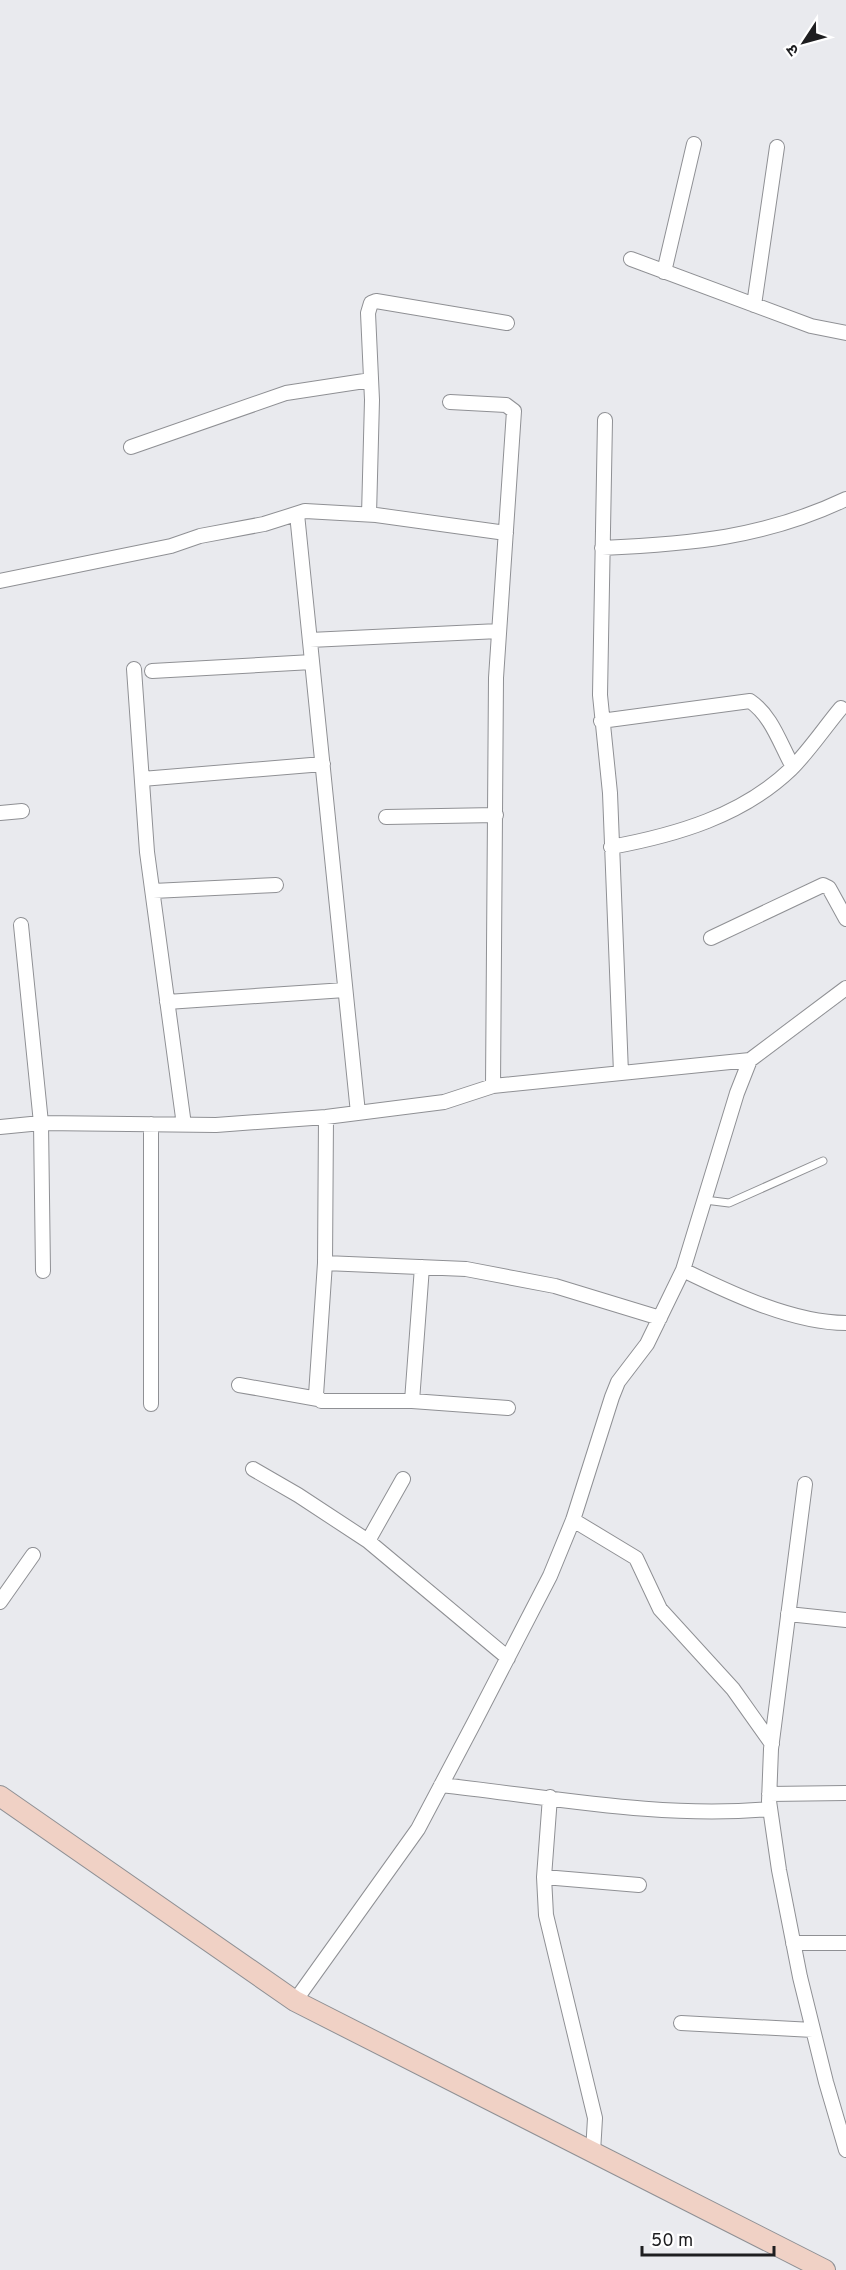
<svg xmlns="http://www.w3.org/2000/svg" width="846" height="2270" font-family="Overpass,'Noto Sans Devanagari',sans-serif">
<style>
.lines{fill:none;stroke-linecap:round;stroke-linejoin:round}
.lane-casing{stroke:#8f9094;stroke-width:9}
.street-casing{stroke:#8f9094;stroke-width:16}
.secondary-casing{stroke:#8f9094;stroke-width:22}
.lane{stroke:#fff;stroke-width:7}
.street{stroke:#fff;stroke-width:14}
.secondary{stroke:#f0d1c5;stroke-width:20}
</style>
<rect width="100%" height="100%" fill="#e9eaee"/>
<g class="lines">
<g class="lane-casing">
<path id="lane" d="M 705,1200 L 729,1203 L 823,1161"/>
</g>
<g class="street-casing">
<path id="street" d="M 631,259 L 811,326 L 846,333
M 664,272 L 694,144
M 754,305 L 777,147
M 450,402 L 506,405 L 514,411 L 496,678 L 493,1086
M 605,420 L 600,695 L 610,793 L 621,1073
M 131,447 L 286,393 L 371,380
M 297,514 L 358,1113
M 369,515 L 372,400 L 368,313 L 371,303 L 376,301 L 507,323
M 602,548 C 690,544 764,538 846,499
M 0,581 L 171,546 L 200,536 L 264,524 L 305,511 L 376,515 L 506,533
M 310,640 L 499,631
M 134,669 L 147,852 L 184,1125
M 152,671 L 312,662
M 601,721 L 750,701 C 772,716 780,744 793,767
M 142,779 L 323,764
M 0,813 L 22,811
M 386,817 L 496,815
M 611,847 C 676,835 742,816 791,769 C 809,751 825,727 841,708
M 153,891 L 276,885
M 21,925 L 41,1123 L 43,1271
M 711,938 L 823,885 L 829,888 L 846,919
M 167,1002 L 345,990
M 326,1117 L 325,1263 L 316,1395 L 321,1401 L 412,1401 L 508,1408
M 151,1124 L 151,1404
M 0,1127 L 41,1123 L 216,1125 L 326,1117 L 444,1102 L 493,1086 L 750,1060 L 846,988
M 325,1263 L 466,1269 L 555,1286 L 660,1318
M 683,1270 C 730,1293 793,1323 846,1323
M 239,1385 L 318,1399
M 412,1401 L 422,1267
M 253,1469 L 298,1495 L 368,1541 L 508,1658
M 805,1484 L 771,1749 L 769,1801 L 779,1870 L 800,1977 L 826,2082 L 846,2150
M 573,1520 L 636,1558 L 660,1609 L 733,1689 L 772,1744
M 368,1541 L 403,1479
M 0,1602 L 33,1555
M 788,1614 L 846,1620
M 441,1785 C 551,1797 660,1819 770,1809
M 769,1794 L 846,1793
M 550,1797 L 544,1877 L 546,1915 L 595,2118 L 593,2152
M 544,1877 L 639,1885
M 793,1943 L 846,1943
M 295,2001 L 418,1829 L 475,1721 L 550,1576 L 573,1520 L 612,1397 L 618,1382 L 647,1344 L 683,1270 L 737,1093 L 750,1060
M 681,2023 L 813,2030"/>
</g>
<g class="secondary-casing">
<path id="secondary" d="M 0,1796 L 295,2001 L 825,2270"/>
</g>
<use href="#lane" class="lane"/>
<use href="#street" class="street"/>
<use href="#secondary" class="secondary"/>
</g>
<g transform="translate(804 42) rotate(234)" stroke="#ffffff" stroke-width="4.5" paint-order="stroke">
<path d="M0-4.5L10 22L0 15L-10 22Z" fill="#1e1e20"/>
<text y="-9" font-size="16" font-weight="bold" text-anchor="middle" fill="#1e1e20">उ</text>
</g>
<path d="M642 2246v9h132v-9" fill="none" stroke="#1e1e20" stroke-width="3"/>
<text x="651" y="2246" font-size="18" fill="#1e1e20" stroke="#ffffff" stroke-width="4.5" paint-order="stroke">50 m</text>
</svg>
